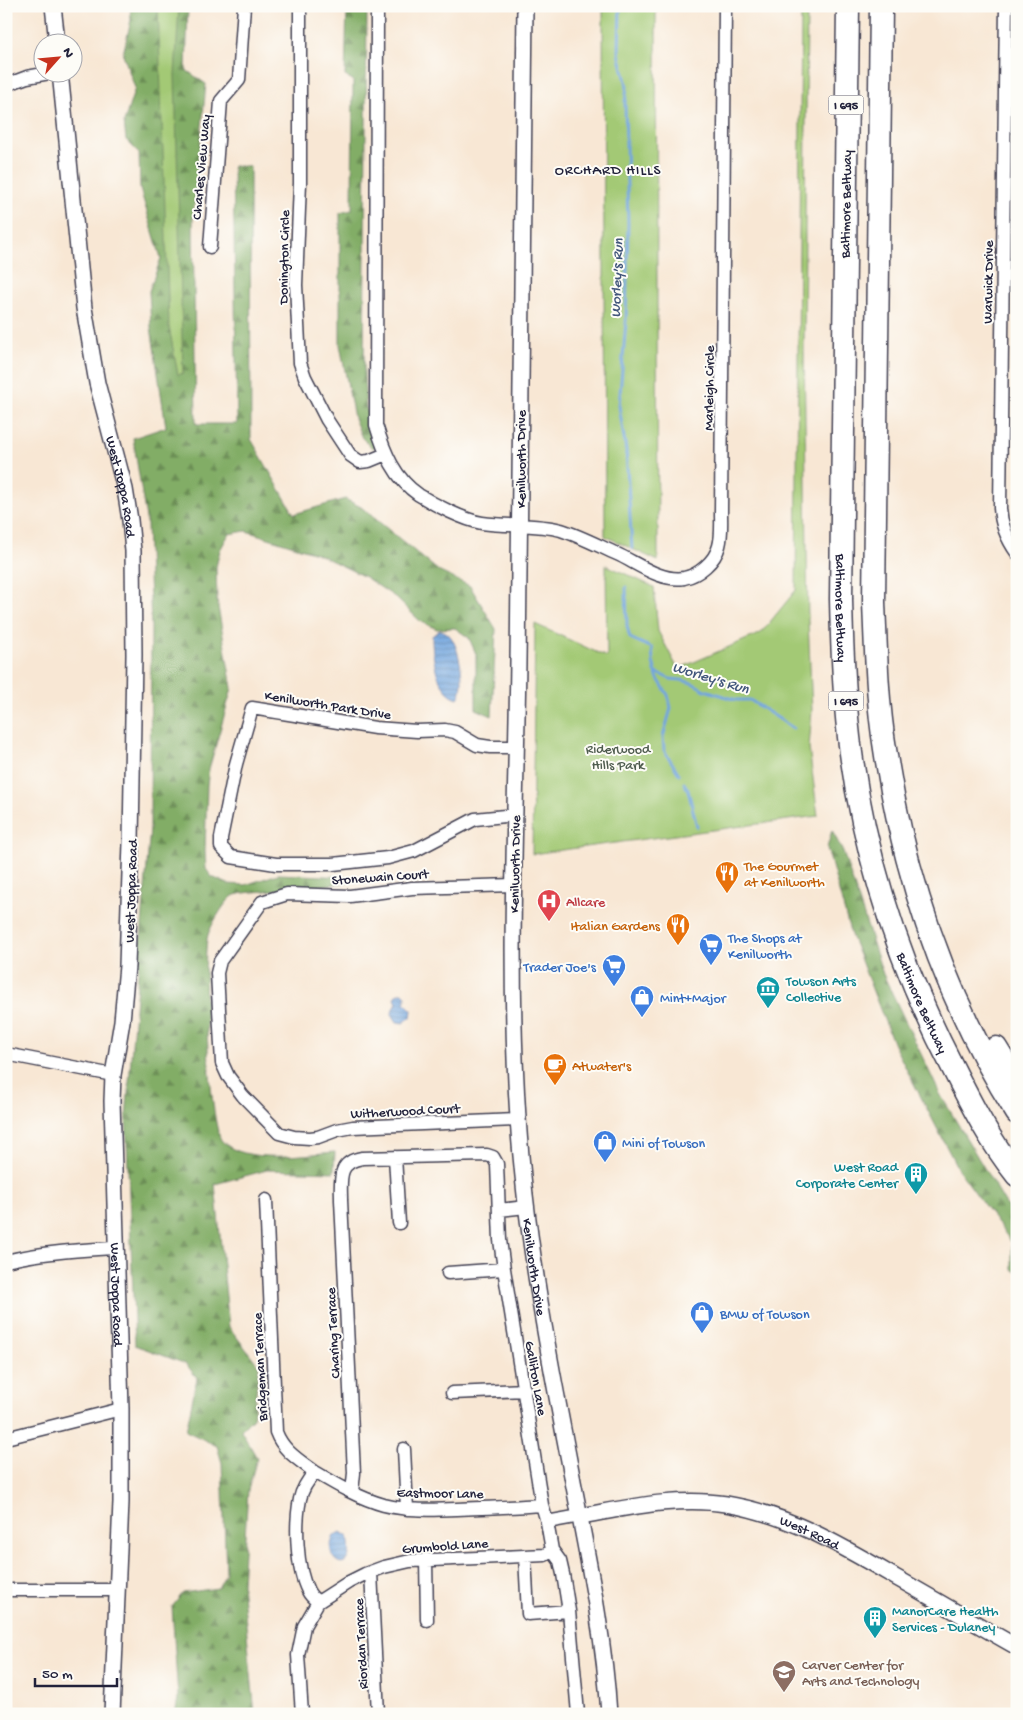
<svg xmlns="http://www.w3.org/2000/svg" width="1023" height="1720" font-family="'Gochi Hand',sans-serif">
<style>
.forest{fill:url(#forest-firs);stroke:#526850}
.park{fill:#a3c974;stroke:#627658}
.water{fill:url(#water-rules);stroke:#4a648c}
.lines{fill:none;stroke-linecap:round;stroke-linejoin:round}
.stream{stroke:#72a5de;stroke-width:3}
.minor-casing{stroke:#424052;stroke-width:15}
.tertiary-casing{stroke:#424052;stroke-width:18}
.motorway-casing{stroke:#424052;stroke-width:25}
.minor{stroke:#fff;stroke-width:12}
.tertiary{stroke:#fff;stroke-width:15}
.motorway{stroke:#fff;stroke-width:22}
.labels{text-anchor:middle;stroke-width:4;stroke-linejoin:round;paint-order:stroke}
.shield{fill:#fdfcf7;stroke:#646373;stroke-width:1}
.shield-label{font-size:12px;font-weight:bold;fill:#22223b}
.street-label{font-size:14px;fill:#22223b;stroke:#fdfcf7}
.park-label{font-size:14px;fill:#4f5c4f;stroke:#fdfcf7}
.food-label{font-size:14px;fill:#c56008;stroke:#fdfcf7;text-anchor:start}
.health-label{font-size:14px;fill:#be3a42;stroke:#fdfcf7;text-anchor:start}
.shop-label{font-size:14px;fill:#366cbe;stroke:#fdfcf7;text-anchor:start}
.culture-label{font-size:14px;fill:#0d838f;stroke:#fdfcf7;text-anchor:start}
.education-label{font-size:14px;fill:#785e54;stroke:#fdfcf7;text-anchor:start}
.neighbourhood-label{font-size:15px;letter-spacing:1px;fill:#22223b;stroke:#fdfcf7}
.water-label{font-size:15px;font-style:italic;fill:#42567c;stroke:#fdfcf7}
</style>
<defs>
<pattern id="forest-firs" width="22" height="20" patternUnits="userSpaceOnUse" patternTransform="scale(1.25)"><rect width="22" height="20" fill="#82ad66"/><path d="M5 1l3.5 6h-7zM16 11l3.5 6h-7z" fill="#6a8c55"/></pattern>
<pattern id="water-rules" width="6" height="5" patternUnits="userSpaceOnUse" patternTransform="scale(1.25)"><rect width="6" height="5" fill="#72a5de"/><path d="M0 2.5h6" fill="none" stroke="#5d86b5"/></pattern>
</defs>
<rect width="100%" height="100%" fill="#fdfcf7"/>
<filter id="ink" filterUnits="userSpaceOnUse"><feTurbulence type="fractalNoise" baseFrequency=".02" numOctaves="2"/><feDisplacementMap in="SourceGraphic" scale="10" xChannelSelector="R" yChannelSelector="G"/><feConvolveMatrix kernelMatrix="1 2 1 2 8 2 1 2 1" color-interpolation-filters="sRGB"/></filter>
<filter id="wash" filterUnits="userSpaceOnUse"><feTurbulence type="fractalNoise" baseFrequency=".0096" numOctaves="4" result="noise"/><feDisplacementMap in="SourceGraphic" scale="20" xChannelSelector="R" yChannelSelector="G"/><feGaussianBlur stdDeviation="1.12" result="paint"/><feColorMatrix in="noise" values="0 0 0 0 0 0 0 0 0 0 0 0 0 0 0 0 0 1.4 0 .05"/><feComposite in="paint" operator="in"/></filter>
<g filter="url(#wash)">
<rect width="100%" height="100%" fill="#f8e7d4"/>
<path class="forest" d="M 130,6 L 188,6 L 186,70 L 206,84 L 193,219 L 196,424 L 237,424 L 233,166 L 250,166 L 251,439 L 294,514 L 345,499 L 361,507 L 440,572 L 470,586 L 496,629 L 492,716 L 476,709 L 476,654 L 469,638 L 455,628 L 437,629 L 421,622 L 395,597 L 365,577 L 316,553 L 246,531 L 229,534 L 220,550 L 216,567 L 217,601 L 232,688 L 209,769 L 207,785 L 205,851 L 206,869 L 212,877 L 228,884 L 245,885 L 278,874 L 347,877 L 363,880 C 330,886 298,887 265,891 C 256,892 244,892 235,895 C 226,899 211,925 208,935 C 201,956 209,1127 222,1141 C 244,1165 305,1154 335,1152 L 334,1172 L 267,1170 L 215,1184 L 229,1327 L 259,1366 L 253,1418 L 241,1430 L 257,1458 L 248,1490 L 242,1584 L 255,1714 L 175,1714 L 178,1698 L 172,1607 L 183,1593 L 218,1588 L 226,1573 L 222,1463 L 217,1446 L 186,1431 L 197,1378 L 186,1364 L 135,1345 L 126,1118 L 150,828 L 151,627 L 147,525 L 133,438 L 166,427 L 151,327 L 149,291 L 161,258 L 140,189 L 139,153 L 126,140 L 124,122 L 135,88 L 123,54 L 131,20 Z
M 347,6 L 367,6 L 364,376 L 366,407 L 377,446 L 372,448 L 362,438 L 354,418 L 340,345 L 340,213 L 352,210 L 353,80 L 345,76 Z
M 832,830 L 843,852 L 883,974 L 940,1094 L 1017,1223 L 1017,1272 L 1012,1269 L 1012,1243 L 958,1169 L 894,1045 L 851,935 L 827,848 Z"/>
<path class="park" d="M 158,6 L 179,6 L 175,75 L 183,373 L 178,375 L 169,327 Z
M 603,6 L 656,6 L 658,561 L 605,536 Z
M 801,6 L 807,6 L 804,347 L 808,620 L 812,711 L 809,748 L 818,816 L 532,854 L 535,624 L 607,657 L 606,565 L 654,587 L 658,631 L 678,669 L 761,633 L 796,590 Z"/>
<path class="water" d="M 440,630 C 444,631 448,633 450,636 C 459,646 467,687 458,698 C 436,692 432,655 432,636 Z
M 399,993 L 403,993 L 406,996 L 405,1003 L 412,1010 L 411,1017 L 403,1023 L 397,1022 L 392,1014 L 393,1008 L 397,1004 L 395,997 Z
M 341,1532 L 348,1537 C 357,1579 320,1563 334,1536 Z"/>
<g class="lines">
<path class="stream" d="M 620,6 L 619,53 L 627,86 L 625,103 L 628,224 L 626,321 L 619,406 L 626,450 L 632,549
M 626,587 L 627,626 L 630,638 L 652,648 L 653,662 L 657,677 L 668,695 L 671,708 L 663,737 L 664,750 L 679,774
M 655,672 L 670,679 L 681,680 L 692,683 L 705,690 L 736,700 L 750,700 L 793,728
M 684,783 L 688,790 L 697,827"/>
</g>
</g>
<g filter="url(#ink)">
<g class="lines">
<g class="minor-casing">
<path id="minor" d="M 300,6 L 300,183 L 296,285 L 300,363 L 305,377 L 327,420 L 350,455 L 360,462 L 369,461 L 386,454
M 377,6 L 376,425 C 384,452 395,479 419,495 C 435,505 464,520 482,523 C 508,527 535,523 561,530 C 580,536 599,546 617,554 C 637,563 661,582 684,578 C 699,575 715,561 719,546 C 722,536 721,522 721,512 L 725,6
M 1006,6 L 1000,508 C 1001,525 1007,539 1017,553
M 6,85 L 27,77 L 55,72
M 210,247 L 221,101 L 239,80 L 244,6
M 515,815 L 475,819 L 414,851 L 388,858 L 333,864 L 276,864 L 231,857 L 221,847 L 221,838 L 236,764 L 252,708 L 375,728 L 417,731 L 445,730 L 455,732 L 477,745 L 490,747 L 516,747
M 514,885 L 412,888 L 350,896 L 287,894 L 262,902 L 220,961 L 217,973 L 222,1063 L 228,1076 L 243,1096 L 279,1133 L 294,1137 L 310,1138 L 318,1137 L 337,1130 L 353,1127 L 518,1120
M 6,1054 L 113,1075
M 395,1157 L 399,1223
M 266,1200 L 276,1432 C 283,1451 299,1460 315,1472 C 308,1480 302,1489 300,1499 C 295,1524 296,1568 308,1591 C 310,1595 314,1599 318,1602
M 499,1210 L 526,1207
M 6,1261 C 42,1252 80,1250 116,1248
M 448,1273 L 504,1269
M 452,1393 L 525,1390
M 6,1438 L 121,1409
M 404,1449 L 407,1509
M 315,1472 C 337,1485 359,1498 384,1505 C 408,1511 433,1510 457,1509 C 486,1508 514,1507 542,1505
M 352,1492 L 354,1473 L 341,1200 C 341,1180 337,1162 362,1158 L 487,1155 L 493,1157 L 497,1164 L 500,1240 L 504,1269 L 542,1505 L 547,1522 L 552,1550 L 560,1561 L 563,1574 L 569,1611 L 578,1714
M 547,1522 L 580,1516
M 525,1556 L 528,1614 L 569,1611
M 426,1559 L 427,1620
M 371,1572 L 378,1714
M 6,1590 L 117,1590
M 302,1714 L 298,1655 L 304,1626 L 318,1602 L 349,1582 L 365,1574 L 384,1567 L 410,1561 L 545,1555 L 552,1550"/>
</g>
<g class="tertiary-casing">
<g id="tertiary">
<path d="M 53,6 L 57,42"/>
<path id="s1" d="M 525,6 C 522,225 521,443 518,661 C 516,813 508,966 518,1118 C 526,1239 549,1357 572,1476 C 587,1555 604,1633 609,1714"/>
<path id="s2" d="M 60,72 L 84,308 L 97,383 L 125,489 L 130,520 L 133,551 L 134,655 L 131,842 L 127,966 L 122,1021 L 113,1075 L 112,1101 L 121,1409 L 121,1502 L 112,1714"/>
<path id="s3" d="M 580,1516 C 627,1508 678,1496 726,1504 C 788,1514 842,1546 895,1577 C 936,1600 976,1624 1017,1647"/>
</g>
</g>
<g class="motorway-casing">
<g id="motorway">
<path id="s4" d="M 848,6 L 841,599 C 842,651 844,702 851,753 C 866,863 902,970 953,1068 C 971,1104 991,1143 1017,1175"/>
<path d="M 881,6 L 874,602 C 876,651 877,700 885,749 C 904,877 947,1002 1017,1113"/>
<path d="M 996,1048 L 1017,1082"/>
</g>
</g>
<use href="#minor" class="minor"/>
<use href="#tertiary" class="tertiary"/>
<use href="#motorway" class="motorway"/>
</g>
</g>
<defs>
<g id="restaurant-pin" transform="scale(1.25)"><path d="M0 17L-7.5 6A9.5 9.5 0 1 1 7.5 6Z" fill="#e8710a" stroke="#fdfcf7"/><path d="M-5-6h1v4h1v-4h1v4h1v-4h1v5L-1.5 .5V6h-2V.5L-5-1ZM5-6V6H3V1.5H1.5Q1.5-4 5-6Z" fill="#fff"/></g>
<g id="hospital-pin" transform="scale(1.25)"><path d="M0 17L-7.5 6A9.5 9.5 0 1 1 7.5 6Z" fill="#e0444e" stroke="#fdfcf7"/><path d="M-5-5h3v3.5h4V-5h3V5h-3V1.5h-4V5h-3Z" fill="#fff"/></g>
<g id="supermarket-pin" transform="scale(1.25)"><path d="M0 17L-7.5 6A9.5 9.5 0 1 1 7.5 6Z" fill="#3f7fe0" stroke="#fdfcf7"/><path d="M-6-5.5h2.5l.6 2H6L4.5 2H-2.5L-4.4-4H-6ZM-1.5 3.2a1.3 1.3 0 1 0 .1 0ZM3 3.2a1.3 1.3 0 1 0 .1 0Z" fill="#fff"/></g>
<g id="museum-pin" transform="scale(1.25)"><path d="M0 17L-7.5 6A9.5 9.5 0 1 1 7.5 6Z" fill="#0f9aa8" stroke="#fdfcf7"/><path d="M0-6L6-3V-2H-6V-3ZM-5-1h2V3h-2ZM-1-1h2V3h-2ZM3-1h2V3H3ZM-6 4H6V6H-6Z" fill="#fff"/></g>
<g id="shop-pin" transform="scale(1.25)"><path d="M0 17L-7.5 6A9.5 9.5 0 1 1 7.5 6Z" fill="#3f7fe0" stroke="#fdfcf7"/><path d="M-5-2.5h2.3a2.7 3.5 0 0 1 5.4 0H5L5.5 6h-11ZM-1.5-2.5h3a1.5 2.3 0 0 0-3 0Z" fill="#fff"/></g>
<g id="cafe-pin" transform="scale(1.25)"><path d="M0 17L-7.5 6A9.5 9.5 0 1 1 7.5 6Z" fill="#e8710a" stroke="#fdfcf7"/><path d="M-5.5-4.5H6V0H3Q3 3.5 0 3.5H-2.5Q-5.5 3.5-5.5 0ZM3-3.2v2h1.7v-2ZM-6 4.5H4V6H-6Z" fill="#fff"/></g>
<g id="building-pin" transform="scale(1.25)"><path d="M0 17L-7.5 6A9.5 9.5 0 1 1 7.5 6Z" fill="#0f9aa8" stroke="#fdfcf7"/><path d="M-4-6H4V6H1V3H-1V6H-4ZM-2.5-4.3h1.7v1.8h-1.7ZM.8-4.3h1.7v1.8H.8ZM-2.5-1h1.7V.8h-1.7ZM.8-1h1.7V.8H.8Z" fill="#fff"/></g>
<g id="school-pin" transform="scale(1.25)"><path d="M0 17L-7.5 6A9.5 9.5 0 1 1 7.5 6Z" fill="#8d6e63" stroke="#fdfcf7"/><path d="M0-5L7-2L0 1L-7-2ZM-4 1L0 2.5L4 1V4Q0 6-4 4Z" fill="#fff"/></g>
</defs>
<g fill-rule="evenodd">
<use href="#restaurant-pin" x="727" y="873"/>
<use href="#hospital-pin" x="549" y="901"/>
<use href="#restaurant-pin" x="678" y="925"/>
<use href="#supermarket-pin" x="711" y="945"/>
<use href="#supermarket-pin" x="614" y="966"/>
<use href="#museum-pin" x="768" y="988"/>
<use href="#shop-pin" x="642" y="997"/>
<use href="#cafe-pin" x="555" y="1065"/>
<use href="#shop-pin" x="605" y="1142"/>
<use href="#building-pin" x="916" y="1174"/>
<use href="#shop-pin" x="702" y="1313"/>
<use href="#building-pin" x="875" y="1618"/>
<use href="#school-pin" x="784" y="1672"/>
</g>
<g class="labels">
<g class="shield">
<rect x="828.5" y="95.5" width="35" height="19" rx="4"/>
<rect x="828.5" y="691.5" width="35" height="19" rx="4"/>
</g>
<g class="shield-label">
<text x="846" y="109">I 695</text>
<text x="846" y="705">I 695</text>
</g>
<g class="street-label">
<text transform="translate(200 167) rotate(-85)" y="5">Charles View Way</text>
<text transform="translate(845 204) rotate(-89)" y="5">Baltimore Beltway</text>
<text transform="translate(283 257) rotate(-89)" y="5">Donington Circle</text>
<text transform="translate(987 282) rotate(-89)" y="5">Warwick Drive</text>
<text transform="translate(708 388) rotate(-89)" y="5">Marleigh Circle</text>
<text transform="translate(520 459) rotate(-90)" y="5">Kenilworth Drive</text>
<text dy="5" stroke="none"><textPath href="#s2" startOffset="420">West Joppa Road</textPath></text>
<text dy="5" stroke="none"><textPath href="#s4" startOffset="602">Baltimore Beltway</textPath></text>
<text transform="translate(328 704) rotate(9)" y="5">Kenilworth Park Drive</text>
<text transform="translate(514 864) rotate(-89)" y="5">Kenilworth Drive</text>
<text transform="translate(380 876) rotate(-4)" y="5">Stonewain Court</text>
<text transform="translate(130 891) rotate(-88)" y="5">West Joppa Road</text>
<text dy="5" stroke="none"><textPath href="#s4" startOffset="1008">Baltimore Beltway</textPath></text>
<text transform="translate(405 1110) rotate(-3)" y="5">Witherwood Court</text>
<text dy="5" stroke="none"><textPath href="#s1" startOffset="1262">Kenilworth Drive</textPath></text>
<text dy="5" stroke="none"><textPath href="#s2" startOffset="1230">West Joppa Road</textPath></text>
<text transform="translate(332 1333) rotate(-93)" y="5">Charing Terrace</text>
<text transform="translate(259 1367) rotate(-93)" y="5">Bridgeman Terrace</text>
<text transform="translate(537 1378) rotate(80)" y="5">Galliton Lane</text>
<text transform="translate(440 1492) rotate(1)" y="5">Eastmoor Lane</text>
<text dy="5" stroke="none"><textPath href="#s3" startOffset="236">West Road</textPath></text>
<text transform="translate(445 1545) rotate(-4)" y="5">Grumbold Lane</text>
<text transform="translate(360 1644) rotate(-93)" y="5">Riordan Terrace</text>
</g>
<g class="park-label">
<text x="618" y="753">Riderwood<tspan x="618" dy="16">Hills Park</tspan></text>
</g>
<g class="food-label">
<text x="744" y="870">The Gourmet<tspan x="744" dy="16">at Kenilworth</tspan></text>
<text x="660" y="930" text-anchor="end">Italian Gardens</text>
<text x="572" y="1070">Atwater's</text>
</g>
<g class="health-label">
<text x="566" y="906">Allcare</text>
</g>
<g class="shop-label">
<text x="728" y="942">The Shops at<tspan x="728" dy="16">Kenilworth</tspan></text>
<text x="596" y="971" text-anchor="end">Trader Joe's</text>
<text x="660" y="1002">Mint+Major</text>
<text x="622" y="1147">Mini of Towson</text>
<text x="720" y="1318">BMW of Towson</text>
</g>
<g class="culture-label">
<text x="786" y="985">Towson Arts<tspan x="786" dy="16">Collective</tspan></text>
<text x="898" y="1171" text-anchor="end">West Road<tspan x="898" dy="16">Corporate Center</tspan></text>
<text x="892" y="1615">ManorCare Health<tspan x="892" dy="16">Services - Dulaney</tspan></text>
</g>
<g class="education-label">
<text x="802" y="1669">Carver Center for<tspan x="802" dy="16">Arts and Technology</tspan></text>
</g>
<g class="neighbourhood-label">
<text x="608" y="174">ORCHARD HILLS</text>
</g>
<g class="water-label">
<text transform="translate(616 278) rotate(-88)" y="5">Worley's Run</text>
<text transform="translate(711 677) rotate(17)" y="5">Worley's Run</text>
</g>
</g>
<rect width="1023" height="1720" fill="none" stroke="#fdfcf7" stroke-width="25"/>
<g transform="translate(58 58) rotate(63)"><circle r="24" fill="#fdfcf7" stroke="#a5a5ac"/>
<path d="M0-4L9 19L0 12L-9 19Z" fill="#c8321e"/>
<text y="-8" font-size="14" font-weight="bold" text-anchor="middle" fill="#22223b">N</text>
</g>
<path d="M35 1678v8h82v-8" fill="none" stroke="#22223b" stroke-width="2.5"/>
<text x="42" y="1678" font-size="15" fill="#22223b" stroke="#fdfcf7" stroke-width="4" paint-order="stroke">50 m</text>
</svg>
